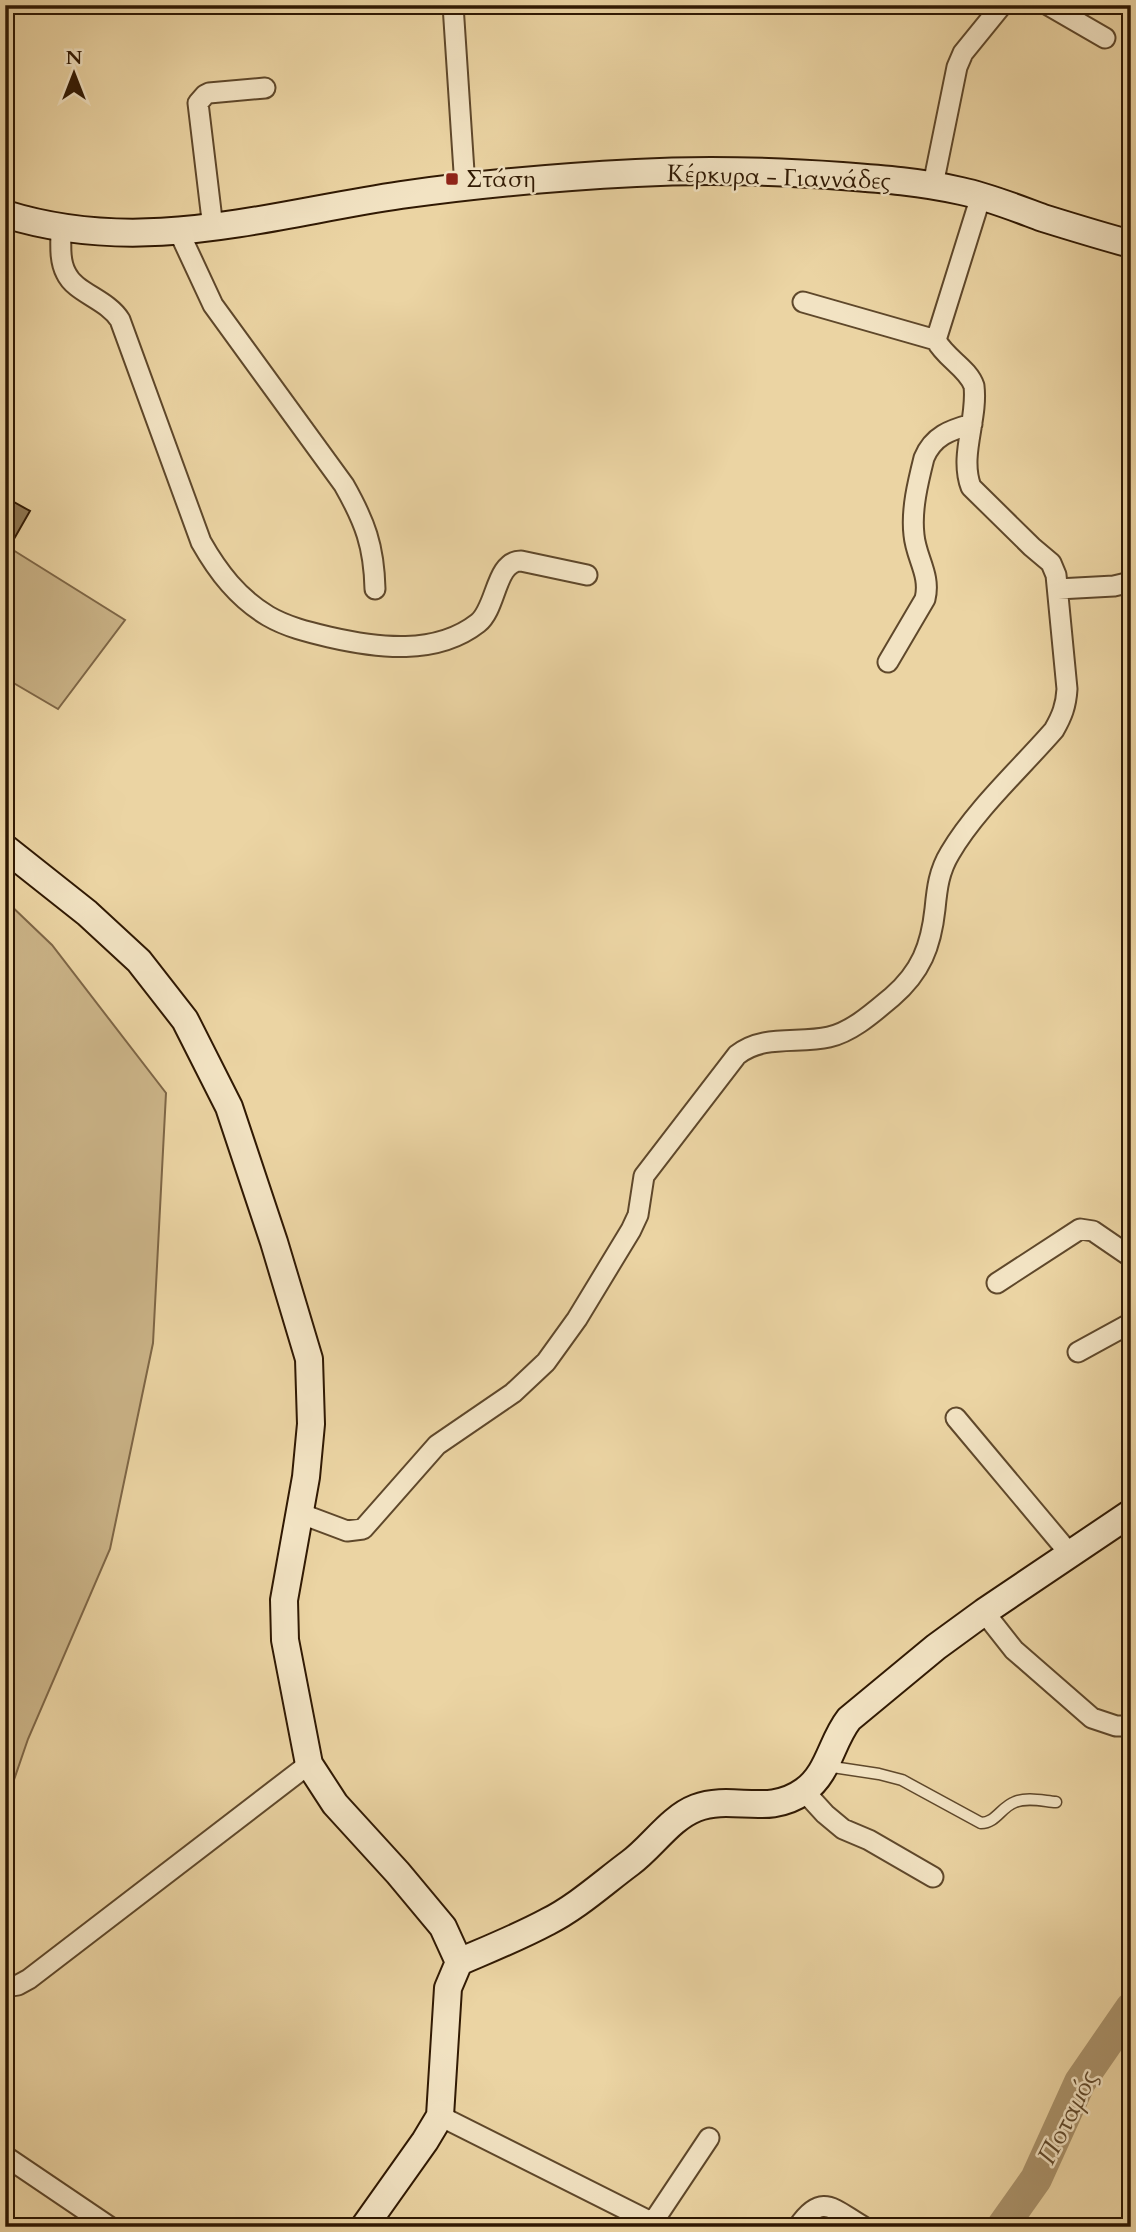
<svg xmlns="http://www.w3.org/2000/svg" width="1136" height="2232" font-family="Cardo,serif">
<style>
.green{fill:#cbb488;stroke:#7e6646;stroke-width:2}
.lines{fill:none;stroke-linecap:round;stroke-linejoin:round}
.river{stroke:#ab946d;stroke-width:32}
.building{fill:#917a56;stroke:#301903;stroke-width:2}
.lane-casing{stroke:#5f482b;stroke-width:13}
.street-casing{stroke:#5f482b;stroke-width:23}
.secondary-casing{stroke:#301903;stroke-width:30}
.lane{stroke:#f2e3c3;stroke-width:10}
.street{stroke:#f2e3c3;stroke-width:19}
.secondary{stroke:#f2e3c3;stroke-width:26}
.poi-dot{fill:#8f2418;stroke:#f2e3c3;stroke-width:2.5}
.labels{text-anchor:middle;stroke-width:5;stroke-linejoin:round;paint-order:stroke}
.street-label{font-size:24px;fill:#301903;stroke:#f2e3c3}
.poi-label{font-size:24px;font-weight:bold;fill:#301903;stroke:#f2e3c3;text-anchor:start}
.water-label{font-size:26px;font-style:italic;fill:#614a2d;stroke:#f2e3c3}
</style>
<rect width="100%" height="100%" fill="#ebd4a3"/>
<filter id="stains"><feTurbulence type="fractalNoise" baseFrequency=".00286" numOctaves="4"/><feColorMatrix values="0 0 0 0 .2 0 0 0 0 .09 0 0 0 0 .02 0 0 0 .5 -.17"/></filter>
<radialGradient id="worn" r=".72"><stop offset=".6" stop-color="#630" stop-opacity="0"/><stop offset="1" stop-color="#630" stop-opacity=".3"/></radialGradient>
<path class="green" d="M 5,545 L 125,620 L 58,709 L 5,678 Z
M 5,900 L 52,945 L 166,1093 L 153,1343 L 110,1549 L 28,1739 L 5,1806 Z"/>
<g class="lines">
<path class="river" d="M 1002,2227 L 1036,2179 L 1080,2082 L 1131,2008"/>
</g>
<path class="building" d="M 5,497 L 30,511 L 14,539 L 5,534 Z"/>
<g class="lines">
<g class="lane-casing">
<path id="lane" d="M 826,1766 L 879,1774 L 902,1780 L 981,1823 C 996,1823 1001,1807 1015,1802 C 1027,1797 1043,1801 1056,1802"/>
</g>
<g class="street-casing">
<path id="street" d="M 453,5 L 465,187
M 1048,5 L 1105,38
M 933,185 L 957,67 L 963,53 L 1002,5
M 61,228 C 61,243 59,260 66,273 C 75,293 107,299 120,320 L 201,542 C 218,572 238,598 268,616 C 287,627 308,632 329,637 C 377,648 436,656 478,623 C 497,608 495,561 521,561 L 587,575
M 213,228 L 198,103 L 205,95 L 209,93 L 265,88
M 179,232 L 213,305 L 344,485 C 365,522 374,546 375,589
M 803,302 L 936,340
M 1058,589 L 1114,586 L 1131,582
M 888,662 L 925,599 C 931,575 916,558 914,535 C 911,510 918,482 924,458 C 933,436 950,430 972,424
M 997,1283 L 1080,1229 L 1093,1231 L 1131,1257
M 1078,1352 L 1131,1323
M 956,1418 L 1070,1554
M 299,1513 L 347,1531 L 363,1529 L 437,1445 L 513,1393 L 546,1362 L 577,1319 L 631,1230 L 638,1215 L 644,1176 L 737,1055 C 763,1034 798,1044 829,1037 C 852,1032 874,1012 892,997 C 921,972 931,946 935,909 C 937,888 939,871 950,853 C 975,810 1021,768 1054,730 C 1062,716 1066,706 1067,689 L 1056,575 L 1051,563 L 1032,547 L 971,487 C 959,455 978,420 974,386 C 968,368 945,358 936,340 L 981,196
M 984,1612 L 1014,1650 L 1092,1718 L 1116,1726 L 1131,1726
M 804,1791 L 825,1814 L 843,1829 L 869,1840 L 933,1877
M 5,1987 L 18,1985 L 29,1979 L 309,1764
M 440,2116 L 661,2227
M 5,2156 L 110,2227
M 653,2222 L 709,2138
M 798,2227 C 822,2191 834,2210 864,2227"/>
</g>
<g class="secondary-casing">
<path id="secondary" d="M 5,214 C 142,257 266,215 401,195 C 479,184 558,177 636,173 C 704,169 773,171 842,176 C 882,179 922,182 961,191 C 989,197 1016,208 1043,218 C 1072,227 1101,236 1131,244
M 5,848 L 87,913 L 139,961 L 185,1020 L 229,1107 L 274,1242 L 309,1359 L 311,1424 L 306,1477 L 284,1600 L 285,1640 L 309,1764 L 335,1804 L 398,1873 L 443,1927 L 459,1962
M 364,2227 L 425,2141 L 440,2116 L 448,1988 L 459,1962 C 489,1949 519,1937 547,1922 C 577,1907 603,1883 630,1863 C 652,1847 670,1818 696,1808 C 733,1794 768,1817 804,1791 C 829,1773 831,1742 849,1719 L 936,1647 L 984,1612 L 1131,1513"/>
</g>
<use href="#lane" class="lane"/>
<use href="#street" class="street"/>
<use href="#secondary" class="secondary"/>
</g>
<rect class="poi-dot" x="445" y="172" width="14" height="14" rx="3.5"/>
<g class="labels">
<g class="street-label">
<text transform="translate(779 177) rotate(2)" y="8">Κέρκυρα - Γιαννάδες</text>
</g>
<g class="poi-label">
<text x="466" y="187">Στάση</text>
</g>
<g class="water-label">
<text transform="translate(1067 2117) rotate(-63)" y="9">Ποταμός</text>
</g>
</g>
<rect width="1136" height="2232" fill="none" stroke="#ebd4a3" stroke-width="28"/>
<rect x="7" y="7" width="1122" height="2218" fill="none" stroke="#301903" stroke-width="3.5"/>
<rect x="14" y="14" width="1108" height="2204" fill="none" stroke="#301903" stroke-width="2"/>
<g transform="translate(74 74)" stroke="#f2e3c3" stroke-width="5" paint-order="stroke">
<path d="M0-5L12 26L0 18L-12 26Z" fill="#301903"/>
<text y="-10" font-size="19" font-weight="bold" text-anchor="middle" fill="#301903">N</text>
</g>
<rect width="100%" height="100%" filter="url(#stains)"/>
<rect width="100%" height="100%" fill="url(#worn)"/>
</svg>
